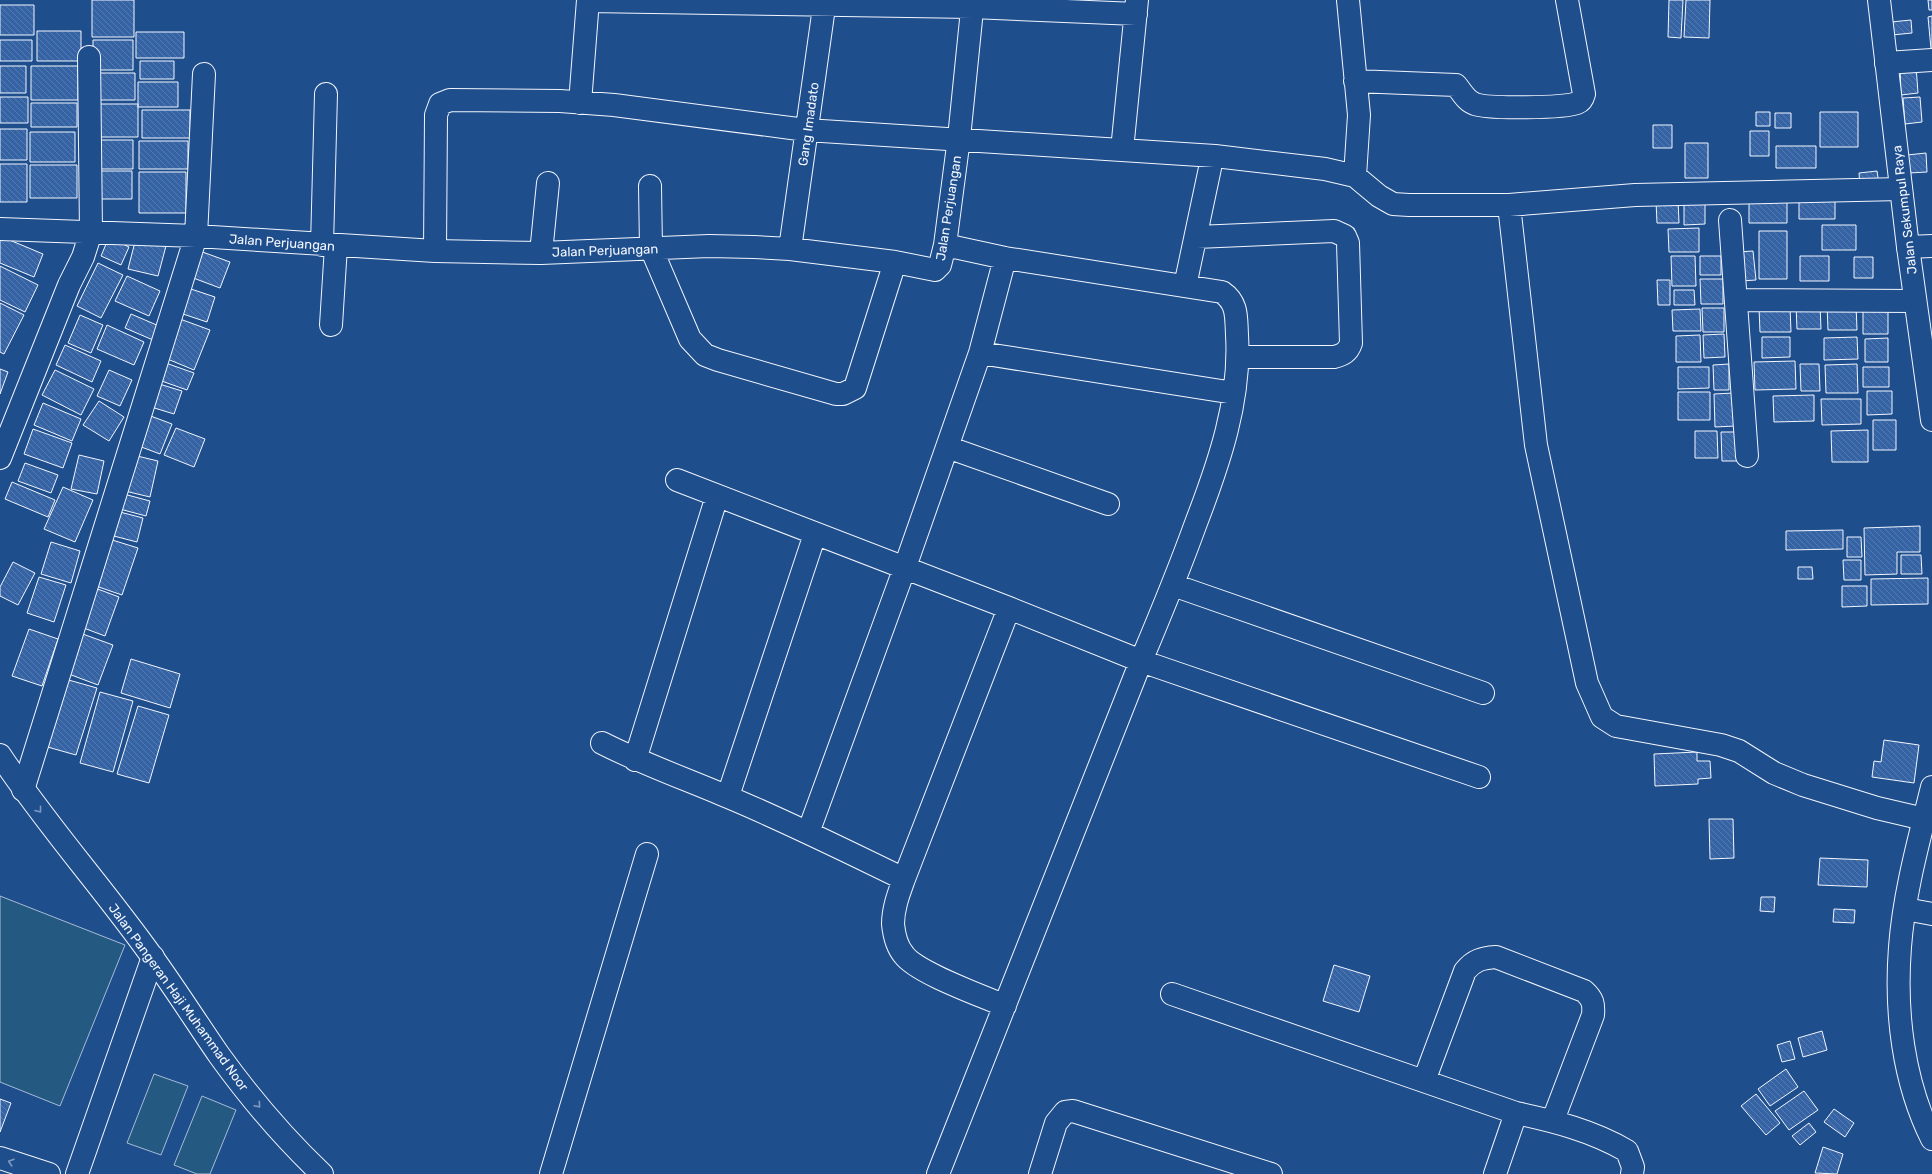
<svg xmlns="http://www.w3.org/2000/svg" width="1932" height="1174" font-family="Rubik,sans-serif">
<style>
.green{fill:#245a82;stroke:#a8bbd7}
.building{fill:url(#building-back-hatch);stroke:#f2f6ff}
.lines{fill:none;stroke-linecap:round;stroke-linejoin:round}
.minor-casing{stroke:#f2f6ff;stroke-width:24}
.major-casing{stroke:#f2f6ff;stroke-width:24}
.minor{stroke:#1f4e8c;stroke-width:22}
.major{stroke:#1f4e8c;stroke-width:22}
.oneway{stroke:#7e9ac0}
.labels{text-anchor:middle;stroke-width:3;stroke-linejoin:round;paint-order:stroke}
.street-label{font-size:13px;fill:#f2f6ff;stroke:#1f4e8c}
</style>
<defs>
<pattern id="building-back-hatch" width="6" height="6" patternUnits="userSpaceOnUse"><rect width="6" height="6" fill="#3563a3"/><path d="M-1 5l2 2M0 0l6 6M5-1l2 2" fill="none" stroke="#537ab1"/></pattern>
</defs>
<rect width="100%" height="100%" fill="#1f4e8c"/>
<path class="green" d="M 0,896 L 125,945 L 60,1106 L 0,1082 Z
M 154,1074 L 188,1086 L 161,1155 L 127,1143 Z
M 202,1096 L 236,1110 L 210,1174 L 197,1174 L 174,1165 Z"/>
<path class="building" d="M 92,0 L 134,0 L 134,37 L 92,37 Z
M 1669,0 L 1683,0 L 1681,38 L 1668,37 Z
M 1686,0 L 1710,0 L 1709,38 L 1684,37 Z
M 1928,0 L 1932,0 L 1932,10 L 1929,10 Z
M 0,5 L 34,5 L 34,35 L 0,35 Z
M 1932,16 L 1932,49 L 1931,49 L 1928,17 Z
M 1911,20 L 1912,33 L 1892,35 L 1891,22 Z
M 37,31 L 81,31 L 81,61 L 37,61 Z
M 136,32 L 184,32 L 184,58 L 136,58 Z
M 0,40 L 32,40 L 32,61 L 0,61 Z
M 93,40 L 133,40 L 133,70 L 93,70 Z
M 140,61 L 174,61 L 174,79 L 140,79 Z
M 0,66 L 26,66 L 26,93 L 0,93 Z
M 31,66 L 78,66 L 78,100 L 31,100 Z
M 1916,66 L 1918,93 L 1901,95 L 1900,67 Z
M 93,73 L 135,73 L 135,100 L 93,100 Z
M 138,82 L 178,82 L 178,107 L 138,107 Z
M 0,97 L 28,97 L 28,123 L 0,123 Z
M 1920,97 L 1922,122 L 1905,124 L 1903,98 Z
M 31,103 L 77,103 L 77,127 L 31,127 Z
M 92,104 L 138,104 L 138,137 L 92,137 Z
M 142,110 L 190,110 L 190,138 L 142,138 Z
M 1756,112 L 1770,112 L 1770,126 L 1756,126 Z
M 1820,112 L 1858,112 L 1858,147 L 1820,147 Z
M 1775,113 L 1791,113 L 1791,128 L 1775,128 Z
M 1653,125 L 1672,125 L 1672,148 L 1653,148 Z
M 0,129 L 27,129 L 27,160 L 0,160 Z
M 1750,131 L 1769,131 L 1769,156 L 1750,156 Z
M 30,132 L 75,132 L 75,162 L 30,162 Z
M 95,140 L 133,140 L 133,169 L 95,169 Z
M 139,141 L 188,141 L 188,169 L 139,169 Z
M 1685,143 L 1708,143 L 1708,178 L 1685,178 Z
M 1776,146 L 1816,146 L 1816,168 L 1776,168 Z
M 1926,153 L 1927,172 L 1909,173 L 1907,155 Z
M 0,164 L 27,164 L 27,202 L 0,202 Z
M 30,165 L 77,165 L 77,198 L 30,198 Z
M 96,171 L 132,171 L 132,199 L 96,199 Z
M 1877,171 L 1879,184 L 1860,186 L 1859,173 Z
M 139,172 L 186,172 L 186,213 L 139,213 Z
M 1799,195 L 1835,195 L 1835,219 L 1799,219 Z
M 1684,199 L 1705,199 L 1705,224 L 1684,225 Z
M 1678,200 L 1679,223 L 1657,223 L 1656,201 Z
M 1749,200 L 1787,200 L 1787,223 L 1749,223 Z
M 1822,225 L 1856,225 L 1856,250 L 1822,250 Z
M 1699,228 L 1699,252 L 1669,252 L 1668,229 Z
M 1759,231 L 1787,231 L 1787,279 L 1759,279 Z
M 0,236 L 43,254 L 34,277 L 0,263 Z
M 109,237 L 129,247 L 121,265 L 101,256 Z
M 136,238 L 166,246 L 158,276 L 128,269 Z
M 197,250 L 230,262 L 220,288 L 188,276 Z
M 1753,251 L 1756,280 L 1741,281 L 1738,252 Z
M 1671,256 L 1695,256 L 1696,286 L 1672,286 Z
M 1700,256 L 1721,256 L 1721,275 L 1700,275 Z
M 1800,256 L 1829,256 L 1829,281 L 1800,281 Z
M 1854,257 L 1873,257 L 1873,278 L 1854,278 Z
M 98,263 L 123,275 L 101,318 L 77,306 Z
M 0,266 L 38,285 L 25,312 L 0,300 Z
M 127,276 L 160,291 L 149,316 L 115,301 Z
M 1700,279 L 1723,279 L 1723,304 L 1701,304 Z
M 1657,280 L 1670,280 L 1670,305 L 1658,305 Z
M 185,287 L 215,297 L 207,322 L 177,312 Z
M 1674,290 L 1694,290 L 1695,305 L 1674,305 Z
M 0,303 L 24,315 L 4,354 L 0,352 Z
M 1827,304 L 1856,304 L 1857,330 L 1828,330 Z
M 1796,305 L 1820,305 L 1821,329 L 1797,329 Z
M 1790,307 L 1791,332 L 1760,332 L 1759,308 Z
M 1702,308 L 1724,308 L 1724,332 L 1703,332 Z
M 1700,309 L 1701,331 L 1673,331 L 1672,310 Z
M 1863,309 L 1888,309 L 1888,334 L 1863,334 Z
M 131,314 L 159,326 L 153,340 L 125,328 Z
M 80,315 L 103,325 L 91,353 L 68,343 Z
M 180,319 L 210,330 L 194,370 L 165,358 Z
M 107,325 L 144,342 L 134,365 L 97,349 Z
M 1724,334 L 1725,357 L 1704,358 L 1703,335 Z
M 1700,335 L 1701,362 L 1676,362 L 1676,336 Z
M 1762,337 L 1790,337 L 1790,357 L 1762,358 Z
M 1857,337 L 1858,359 L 1824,360 L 1824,338 Z
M 1888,338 L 1888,362 L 1865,362 L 1865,339 Z
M 65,345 L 101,361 L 92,382 L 56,365 Z
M 1795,361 L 1796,389 L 1755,390 L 1754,362 Z
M 163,362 L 194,373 L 187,390 L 156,379 Z
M 1729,364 L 1729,390 L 1714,390 L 1713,365 Z
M 1800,364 L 1819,364 L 1820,391 L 1801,391 Z
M 1857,364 L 1858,393 L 1826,393 L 1825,365 Z
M 1678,367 L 1709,367 L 1709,388 L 1678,389 Z
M 1863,367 L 1889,367 L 1889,387 L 1863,387 Z
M 0,369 L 8,372 L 0,394 Z
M 55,370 L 94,389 L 81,415 L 42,395 Z
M 109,370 L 132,380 L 120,406 L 97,396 Z
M 156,383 L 182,391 L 174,414 L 148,406 Z
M 1867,391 L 1892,391 L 1892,414 L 1867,415 Z
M 1678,392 L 1710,392 L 1710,420 L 1678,420 Z
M 1734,393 L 1735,426 L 1715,427 L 1714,394 Z
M 1814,395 L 1814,421 L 1774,422 L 1773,396 Z
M 1821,399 L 1861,399 L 1861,424 L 1822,425 Z
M 99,401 L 124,417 L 109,441 L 83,425 Z
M 43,403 L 81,419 L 72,441 L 34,425 Z
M 148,415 L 172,424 L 160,454 L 136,445 Z
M 1873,420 L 1896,420 L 1896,450 L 1873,450 Z
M 176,428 L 205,439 L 194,467 L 164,455 Z
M 33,429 L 72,443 L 63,468 L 24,454 Z
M 1868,430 L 1868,462 L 1832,462 L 1831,431 Z
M 1695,431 L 1717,431 L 1718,458 L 1695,458 Z
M 1721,432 L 1738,432 L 1739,461 L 1722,461 Z
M 79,455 L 104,461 L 97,494 L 71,489 Z
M 133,455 L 158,461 L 150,497 L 125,491 Z
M 25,463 L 58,475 L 51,493 L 18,481 Z
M 12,482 L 55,500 L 48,517 L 5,499 Z
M 63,487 L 93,500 L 75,542 L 44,529 Z
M 120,493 L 150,501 L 146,516 L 116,508 Z
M 116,511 L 143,518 L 137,542 L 110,535 Z
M 1920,526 L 1920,552 L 1897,552 L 1897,574 L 1865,575 L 1864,528 Z
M 1843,530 L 1843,549 L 1786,550 L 1786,531 Z
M 1847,537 L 1861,537 L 1862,557 L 1847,557 Z
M 109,539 L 138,548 L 122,595 L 93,585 Z
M 51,542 L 80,551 L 71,583 L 41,574 Z
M 1901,555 L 1921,555 L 1922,574 L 1901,574 Z
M 1843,560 L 1861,560 L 1861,580 L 1844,580 Z
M 13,562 L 35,573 L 18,605 L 0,596 L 0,587 Z
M 1798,567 L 1812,567 L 1813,579 L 1798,579 Z
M 39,577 L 66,585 L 54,622 L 27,613 Z
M 1928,578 L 1928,604 L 1871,605 L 1871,579 Z
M 1842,586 L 1867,586 L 1867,606 L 1842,607 Z
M 95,588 L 119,597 L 105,636 L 81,627 Z
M 29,629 L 58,639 L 42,686 L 12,676 Z
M 80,633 L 113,645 L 98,685 L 66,673 Z
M 131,659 L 180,674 L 170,708 L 121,693 Z
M 65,679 L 97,688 L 76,755 L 44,746 Z
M 100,692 L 133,701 L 113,772 L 80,763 Z
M 138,706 L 169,715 L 149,783 L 117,774 Z
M 1884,740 L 1919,745 L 1914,783 L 1872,777 L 1874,761 L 1881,762 Z
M 1697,752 L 1697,761 L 1710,761 L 1711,778 L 1698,779 L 1698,784 L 1655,786 L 1654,754 Z
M 1709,819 L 1733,819 L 1734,858 L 1710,859 Z
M 1820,858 L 1868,860 L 1867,887 L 1818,885 Z
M 1761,897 L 1775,897 L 1774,912 L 1760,911 Z
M 1834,909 L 1855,910 L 1854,923 L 1833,922 Z
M 1334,965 L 1370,976 L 1359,1012 L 1323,1001 Z
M 1822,1031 L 1827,1050 L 1803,1057 L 1798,1038 Z
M 1790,1041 L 1795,1059 L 1782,1062 L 1777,1045 Z
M 1786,1069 L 1798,1087 L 1770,1106 L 1758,1089 Z
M 1804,1091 L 1818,1110 L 1789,1130 L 1775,1111 Z
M 1756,1094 L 1780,1123 L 1766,1135 L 1741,1106 Z
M 0,1099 L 11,1103 L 0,1132 Z
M 1834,1109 L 1854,1123 L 1845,1137 L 1824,1122 Z
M 1809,1123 L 1816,1132 L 1800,1145 L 1792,1136 Z
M 1823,1147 L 1843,1154 L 1837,1174 L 1815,1173 Z"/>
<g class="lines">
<g class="minor-casing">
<path id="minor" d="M 1348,0 L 1359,115 L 1355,176
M 588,1 L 972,7 L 1136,14
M 1886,63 L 1932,60
M 1355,81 L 1456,85 C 1462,92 1466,101 1475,104 C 1487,109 1565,108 1577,103 C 1582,101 1583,98 1584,94 L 1567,0
M 580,103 L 588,0
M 1122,150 L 1137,0
M 650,186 L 651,248 L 690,339 L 705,355 L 718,360 L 836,394 L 843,394 L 855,388 L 895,262
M 1509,205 L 1536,445 L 1587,683 L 1602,717 L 1616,726 L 1721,745 L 1739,751 L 1774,773 L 1803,785 L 1877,808 L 1924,819
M 1730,220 L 1747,456
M 0,229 L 196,236 L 435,251 L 541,253 L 709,246 L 754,247 L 790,249 L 895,262 L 935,270 L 940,265 L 945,245 L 959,138 L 973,0
M 1197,237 L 1334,231 L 1345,236 L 1348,243 L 1351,343 C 1348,352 1343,355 1334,357 L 1238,357
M 322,245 L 326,94
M 1908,247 L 1932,246
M 790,249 L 825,0
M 435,251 L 436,115 L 440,104 L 450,100 L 560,101 L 614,105 L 806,130 L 1215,156 L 1325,169 L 1355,176 L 1379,196 L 1393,204 L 1409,205 L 1509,205 L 1635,195 L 1901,189
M 541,253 L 548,183
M 1185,286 L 1210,168
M 1736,300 L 1915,301
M 331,325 L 336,246
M 980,353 L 1234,393
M 947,447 L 1108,504
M 0,458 L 69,285 L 83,257 L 91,232 L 89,57
M 677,480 L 1009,608 L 1141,661 L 1479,777
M 1173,585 L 1483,693
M 602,743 C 643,764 686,779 728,797 C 788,822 846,851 904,879
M 635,760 L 717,496
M 23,790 L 196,236 L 204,74
M 728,796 L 815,534
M 808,833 L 905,567 L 980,353 L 1005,258
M 1905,909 L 1932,914
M 1172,994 L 1516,1113 C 1554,1121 1593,1131 1627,1151 L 1633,1167 L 1632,1174
M 1005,1006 C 983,996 917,973 904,955 C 897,947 894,934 893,924 C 893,908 899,893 904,879 L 1009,608
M 1424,1081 L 1465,971 C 1474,960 1482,958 1496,957 L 1584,991 C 1593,999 1594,1004 1593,1015 L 1553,1120
M 77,1174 L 153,957
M 551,1174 L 647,854
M 938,1174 L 1141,661 C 1160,616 1179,570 1196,523 C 1219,463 1241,400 1237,335 C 1236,317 1238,303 1222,292 L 1005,258 L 945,245
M 1040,1174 L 1056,1123 L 1065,1112 L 1073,1111 L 1271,1174
M 1495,1174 L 1516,1113"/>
</g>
<g class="major-casing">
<path id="major" d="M 1879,0 L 1908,247 L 1932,420
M 0,755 C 47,826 104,889 153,958 C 176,990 197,1023 219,1055 C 250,1098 284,1138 322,1174
M 1932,787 C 1919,840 1904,893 1900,947 C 1895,1012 1903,1081 1932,1139
M 0,1158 L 49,1174"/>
</g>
<use href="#minor" class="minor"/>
<use href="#major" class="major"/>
</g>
<defs><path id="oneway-chevron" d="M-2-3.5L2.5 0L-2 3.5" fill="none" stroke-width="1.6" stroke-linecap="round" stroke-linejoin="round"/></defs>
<g class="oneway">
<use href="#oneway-chevron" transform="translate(39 810) rotate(52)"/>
<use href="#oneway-chevron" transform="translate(258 1105) rotate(49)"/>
<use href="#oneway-chevron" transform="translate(11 1162) rotate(-162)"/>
</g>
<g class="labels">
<g class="street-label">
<text transform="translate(808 124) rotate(-82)" y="5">Gang Imadato</text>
<text transform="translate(948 208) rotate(-81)" y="5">Jalan Perjuangan</text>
<text transform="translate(1904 210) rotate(-97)" y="5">Jalan Sekumpul Raya</text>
<text transform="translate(282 242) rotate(4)" y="5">Jalan Perjuangan</text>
<text transform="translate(605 250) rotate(-2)" y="5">Jalan Perjuangan</text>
<text transform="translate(179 997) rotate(54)" y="5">Jalan Pangeran Haji Muhammad Noor</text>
</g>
</g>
</svg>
